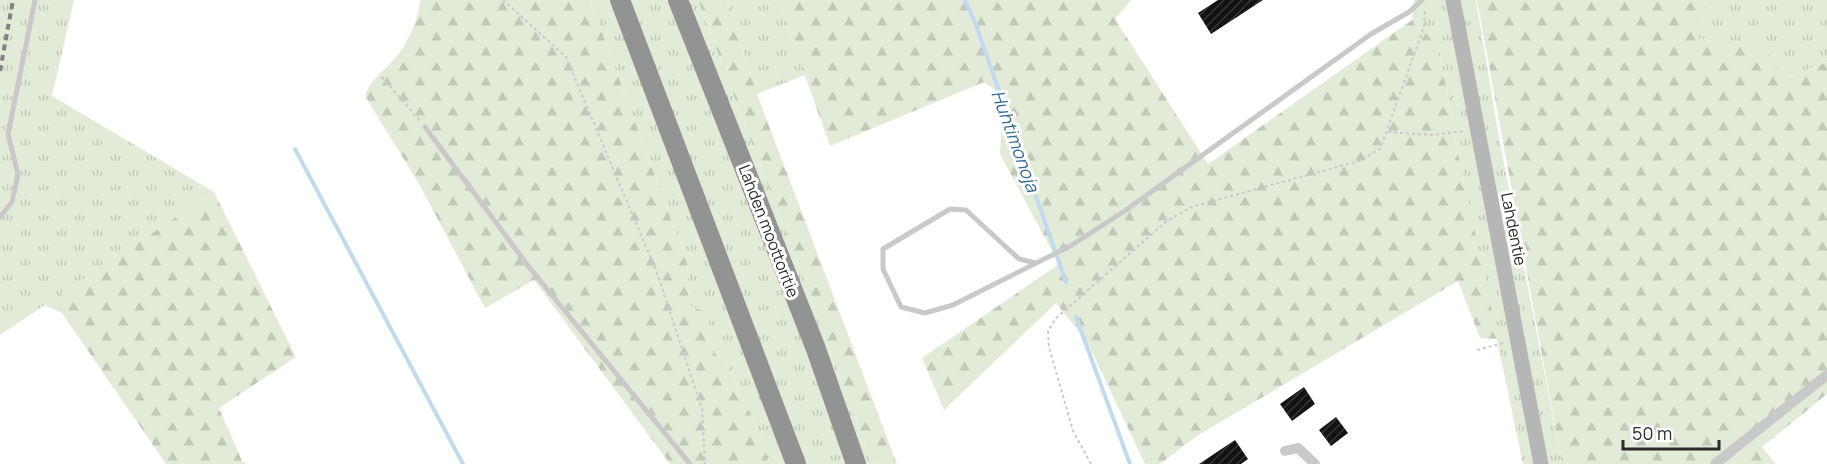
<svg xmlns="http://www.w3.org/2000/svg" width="1827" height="464" font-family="Manrope,sans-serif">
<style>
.grass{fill:url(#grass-tufts)}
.forest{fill:url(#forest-firs)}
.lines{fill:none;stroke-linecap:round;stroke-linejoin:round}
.stream{stroke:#c1dbee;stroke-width:4}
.building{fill:url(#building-hatch)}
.path{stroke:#c9c9c9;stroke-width:2;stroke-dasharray:3 3;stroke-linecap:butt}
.lane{stroke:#c9c9c9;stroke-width:5}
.street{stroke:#c9c9c9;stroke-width:10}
.secondary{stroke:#b6b6b6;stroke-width:15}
.highway{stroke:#939393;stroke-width:20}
.rail{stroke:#818181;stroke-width:4;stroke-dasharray:6 4.5;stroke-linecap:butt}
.labels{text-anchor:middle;stroke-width:6;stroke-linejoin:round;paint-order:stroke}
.street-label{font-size:16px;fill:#2c2c2c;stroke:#fff}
.water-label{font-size:18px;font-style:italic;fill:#336d94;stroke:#fff}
</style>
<defs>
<pattern id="grass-tufts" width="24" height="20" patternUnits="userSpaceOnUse" patternTransform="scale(1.5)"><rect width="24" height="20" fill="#e1ebd7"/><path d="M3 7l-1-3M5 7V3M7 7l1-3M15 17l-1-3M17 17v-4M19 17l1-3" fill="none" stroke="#c1cab9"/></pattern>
<pattern id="forest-firs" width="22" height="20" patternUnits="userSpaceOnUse" patternTransform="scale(1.5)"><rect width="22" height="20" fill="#e1ebd7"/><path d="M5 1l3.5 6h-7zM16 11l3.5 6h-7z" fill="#c1cab9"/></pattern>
<pattern id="building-hatch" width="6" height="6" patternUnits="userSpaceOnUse" patternTransform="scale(1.5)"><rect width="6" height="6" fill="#131313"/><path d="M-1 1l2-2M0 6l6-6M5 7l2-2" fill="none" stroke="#363636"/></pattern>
</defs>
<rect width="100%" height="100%" fill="#fff"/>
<path class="grass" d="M 0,0 L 74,0 L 52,96 L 214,192 L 0,335 Z
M 590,0 L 698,0 L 871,460 L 878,464 L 768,464 L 766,449 L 727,363 L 707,347 L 709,312 L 689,306 L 687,262 Z
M 727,0 L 778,0 L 805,75 L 757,94 Z
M 1414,0 L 1476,0 L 1498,132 L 1562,464 L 1523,464 L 1456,144 L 1439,46 L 1412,20 Z
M 1705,0 L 1827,0 L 1827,62 L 1783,79 L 1698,38 Z"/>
<path class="forest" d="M 420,0 L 590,0 L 687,262 L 689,306 L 709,312 L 707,347 L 727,363 L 766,449 L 768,464 L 670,464 L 534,280 L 485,308 L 419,184 L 365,96 C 372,77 385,71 397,56 C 409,41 419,18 420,0 Z
M 698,0 L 727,0 L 757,94 L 897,464 L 878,464 L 871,460 Z
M 778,0 L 1131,0 L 1115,19 L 1208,164 L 1412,20 L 1439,46 L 1456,144 L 1498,339 L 1480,338 L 1458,281 L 1197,436 L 1160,464 L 1145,464 L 1088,343 L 1056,303 L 944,410 L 922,358 L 1059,264 L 1000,154 L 1003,96 L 984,82 L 830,146 Z
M 1477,0 L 1705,0 L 1698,38 L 1767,52 L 1783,79 L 1827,62 L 1827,394 L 1762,447 L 1776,464 L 1562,464 Z
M 214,192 L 296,357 L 219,408 L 242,461 L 247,464 L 166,464 L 62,313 L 44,305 Z"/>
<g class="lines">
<path class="stream" d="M 965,0 L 975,22 L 1066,282
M 295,149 L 463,464
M 1076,317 L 1130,464"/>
</g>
<path class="building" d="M 1218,0 L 1263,0 L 1211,34 L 1198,13 Z
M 1304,387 L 1315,404 L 1292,421 L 1280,404 Z
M 1336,417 L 1348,433 L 1331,446 L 1319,430 Z
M 1235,440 L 1248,459 L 1241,464 L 1199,464 Z"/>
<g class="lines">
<path class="path" d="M 503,0 L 566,57 L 657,273 L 702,409 L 705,464
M 382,77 L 420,121
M 1388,132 L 1432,135 L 1465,131
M 1477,350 L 1503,343
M 1091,464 L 1073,431 L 1049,347 L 1048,331 L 1056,318 L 1167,221 L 1191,207 L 1359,161 L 1380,149 L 1424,27 L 1425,9"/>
<path class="lane" d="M 425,127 L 529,267 L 690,464
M 0,217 L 12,202 L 18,174 L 8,134 L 35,0
M 1036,263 L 1019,259 L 966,210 L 950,209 L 883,249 L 883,269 L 901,307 L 925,313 L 953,305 L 1072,245 L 1126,210 L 1371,34 L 1409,12 L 1422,0"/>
<path class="street" d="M 1285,451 L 1298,448 L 1315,464
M 1715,464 L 1827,375"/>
<path class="secondary" d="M 1453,0 L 1541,464"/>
<path class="highway" d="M 620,0 L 796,464
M 678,0 L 816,349 L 856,464"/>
<path class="rail" d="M 0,71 L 13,0"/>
</g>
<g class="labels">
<g class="street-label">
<text transform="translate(1514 229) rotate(79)" y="6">Lahdentie</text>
<text transform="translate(769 231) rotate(69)" y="6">Lahden moottoritie</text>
</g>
<g class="water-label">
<text transform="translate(1015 141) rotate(70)" y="6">Huhtimonoja</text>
</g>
</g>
<path d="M1623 440v9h96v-9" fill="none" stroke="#2c2c2c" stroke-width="3"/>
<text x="1632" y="440" font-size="18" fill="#2c2c2c" stroke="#ffffff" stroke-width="4.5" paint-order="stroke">50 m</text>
</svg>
